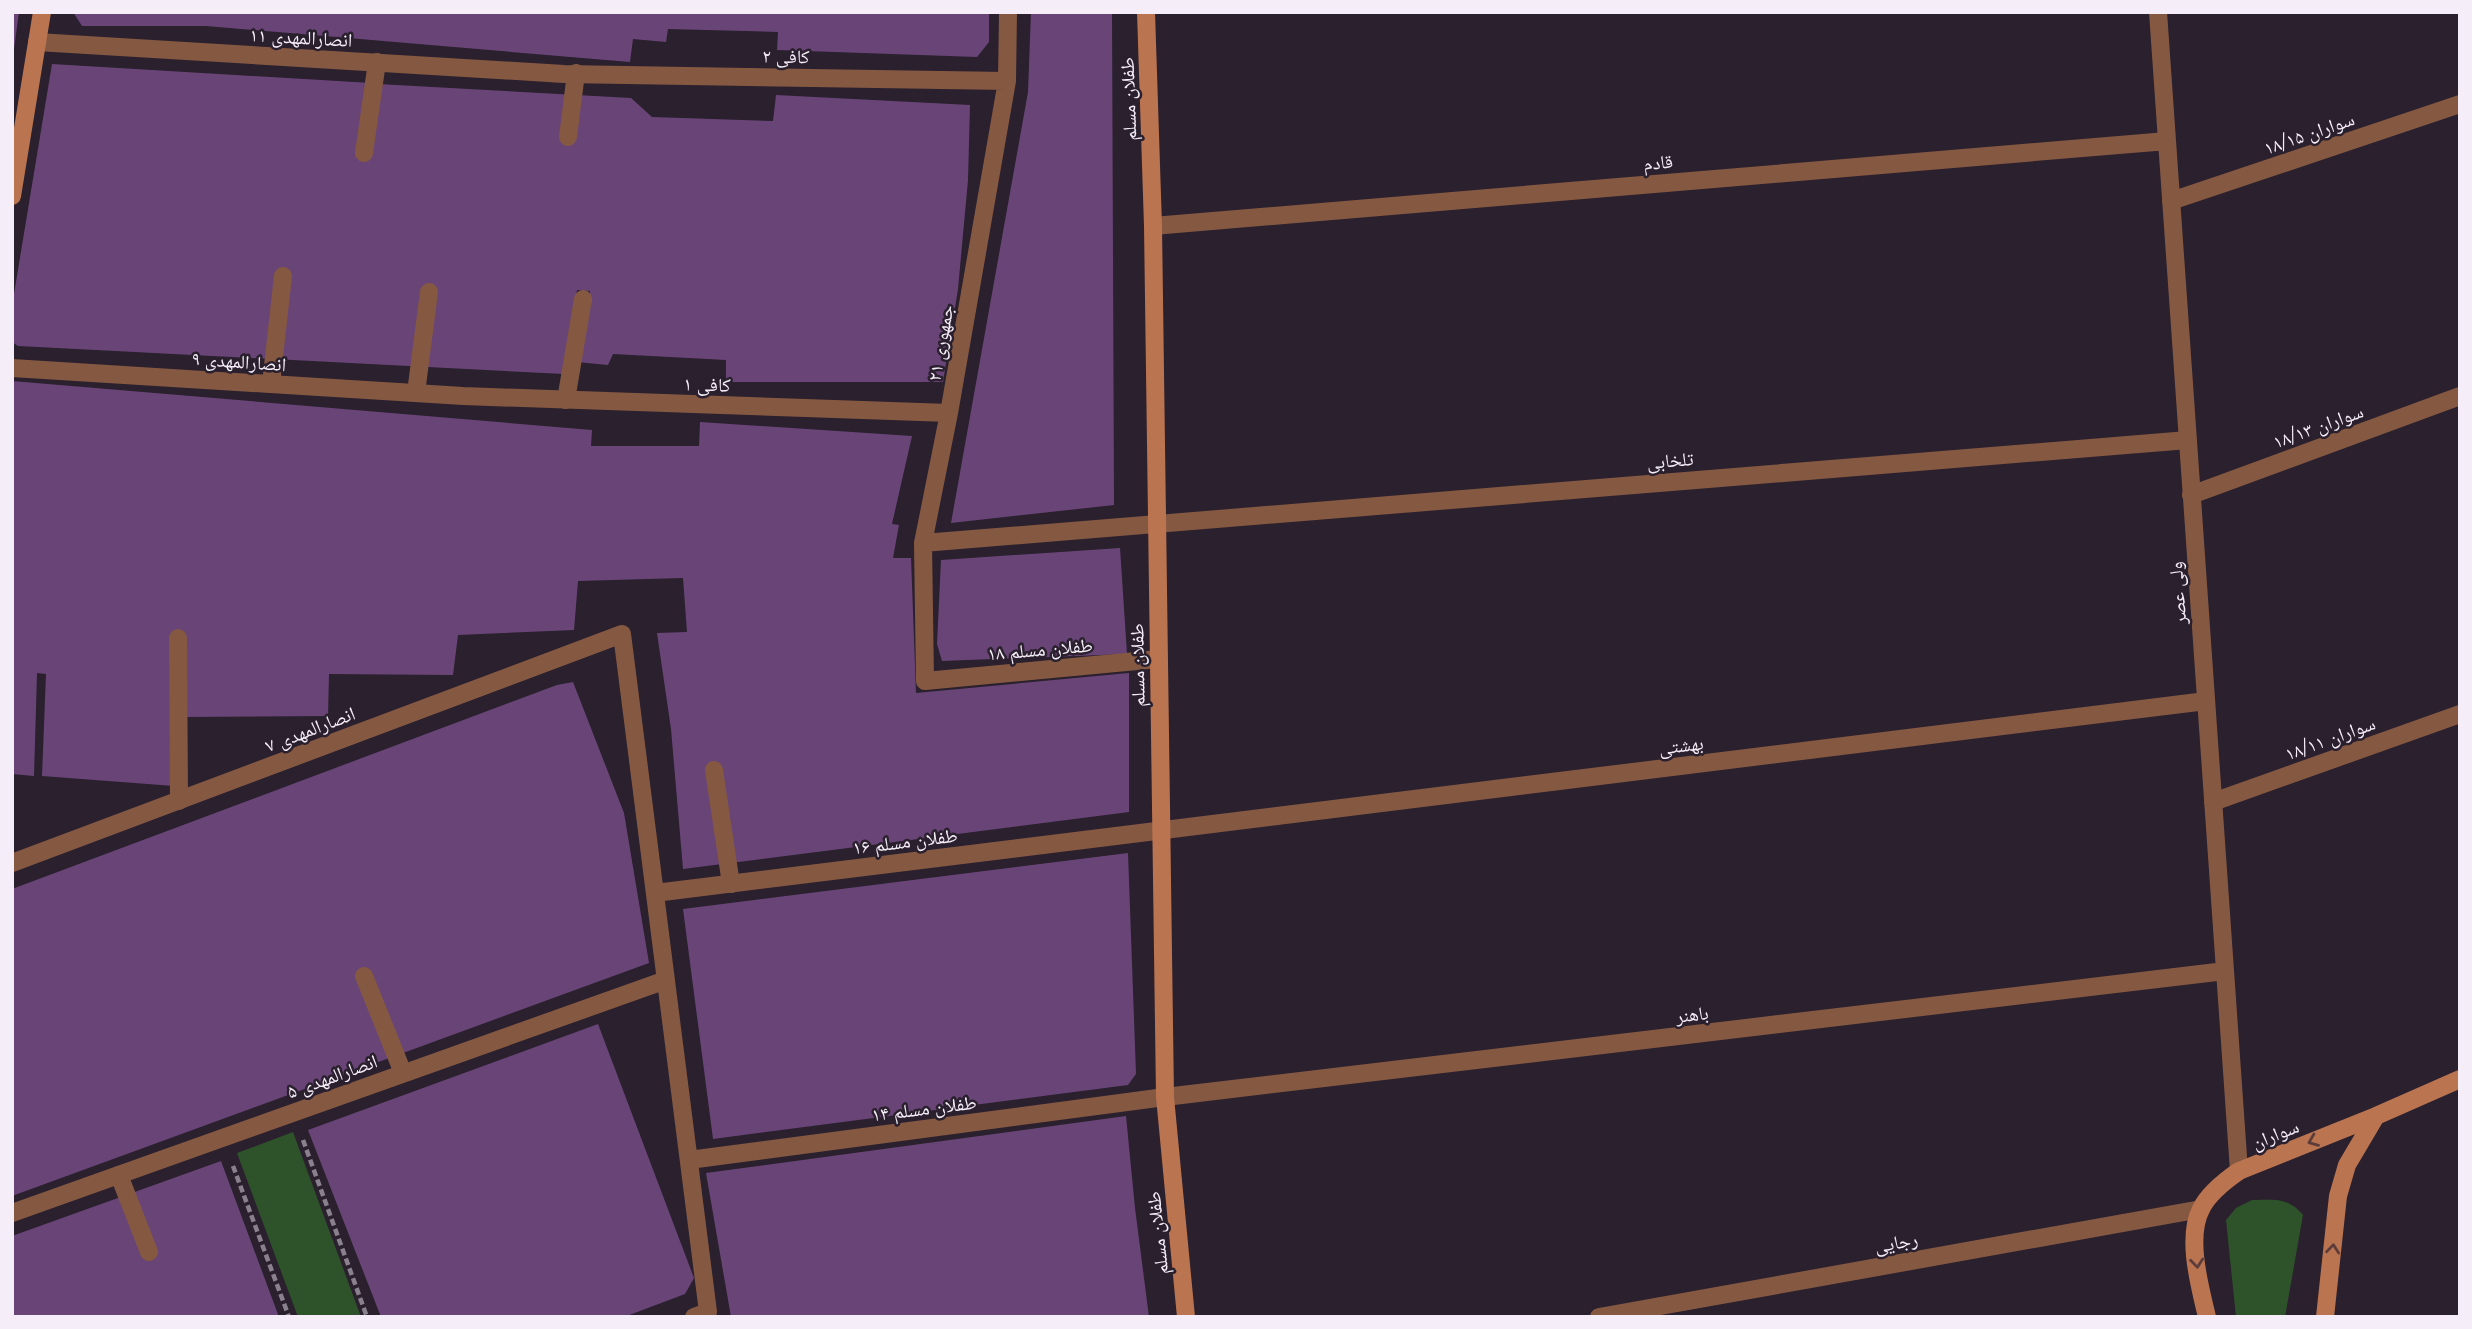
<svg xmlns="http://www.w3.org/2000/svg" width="2472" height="1329" font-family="Montserrat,'Noto Naskh Arabic',sans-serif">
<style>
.green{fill:#2e532a}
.building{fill:#694577}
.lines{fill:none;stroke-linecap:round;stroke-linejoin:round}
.path{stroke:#89818d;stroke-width:4.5;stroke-dasharray:7 3.5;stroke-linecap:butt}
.lane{stroke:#855842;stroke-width:18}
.street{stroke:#855842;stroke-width:18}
.secondary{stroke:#bb7450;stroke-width:18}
.oneway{stroke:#5d3d3a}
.labels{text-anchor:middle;stroke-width:5;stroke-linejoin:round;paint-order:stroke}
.street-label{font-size:19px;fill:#f5eef8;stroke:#2a202e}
</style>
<rect width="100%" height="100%" fill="#2a202e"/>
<path class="green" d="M 293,1132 L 361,1317 L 298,1317 L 237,1153 Z
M 2252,1200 C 2274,1200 2288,1197 2303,1215 L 2285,1317 L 2236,1317 L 2226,1220 L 2236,1208 Z"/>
<path class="building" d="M 12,12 L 19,12 L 14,49 L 12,49 Z
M 73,12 L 989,12 L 989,42 L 977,57 L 777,50 L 778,32 L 668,29 L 666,42 L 633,39 L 630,62 L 206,26 L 82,26 Z
M 1031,12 L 1112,12 L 1114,505 L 951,523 L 1028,92 Z
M 52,64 L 371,83 L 357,159 L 368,160 L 378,84 L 631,98 L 652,117 L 773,121 L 776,95 L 970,105 L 968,180 L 958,289 L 943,382 L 726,382 L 726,360 L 613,354 L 608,365 L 577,362 L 590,291 L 577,290 L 564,374 L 18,346 L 12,342 L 12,306 Z
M 12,381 L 592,430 L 591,446 L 699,446 L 700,422 L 912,436 L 892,524 L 899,525 L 893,558 L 911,558 L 916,693 L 1129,673 L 1129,812 L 683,869 L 671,729 L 657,633 L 687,632 L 683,578 L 578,581 L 574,630 L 458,635 L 453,675 L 329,674 L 328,716 L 183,717 L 174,786 L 42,776 L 46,674 L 37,673 L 34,776 L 12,774 Z
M 1120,548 L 1127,654 L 942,661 L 937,644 L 941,560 Z
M 573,682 L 624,813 L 649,963 L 12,1196 L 12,889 L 557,685 Z
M 1128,853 L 1136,1074 L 1128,1085 L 713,1139 L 683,909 Z
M 598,1024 L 694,1278 L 685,1294 L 624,1317 L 381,1317 L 308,1130 Z
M 1126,1116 L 1135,1208 L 1149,1317 L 731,1317 L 706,1173 Z
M 221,1161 L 279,1317 L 12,1317 L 12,1236 Z"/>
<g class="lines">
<path class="path" d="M 303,1140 L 367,1317
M 233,1166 L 289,1317"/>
<path class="lane" d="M 568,137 L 576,73
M 364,153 L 377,62
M 271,384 L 283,276
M 416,393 L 429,292
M 566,400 L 583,299
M 178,638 L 179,801
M 714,770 L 731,884
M 364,976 L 403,1073
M 119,1175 L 149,1252"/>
<path class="street" d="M 1008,12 L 1007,81 L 949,413 L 923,543 L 925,681 L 1158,659
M 2158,12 L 2239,1171
M 37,42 L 564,74 L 1007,81
M 2171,201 L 2460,104
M 1153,226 L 2167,141
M 12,368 L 463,396 L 949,413
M 2191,495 L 2460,396
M 923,543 L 2188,440
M 2213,802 L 2460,714
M 12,863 L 622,634 L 708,1312 L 694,1317
M 655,893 L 2206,701
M 689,1160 L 1165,1097 L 2225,971
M 12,1213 L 666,980
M 1599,1317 L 2201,1209"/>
<path class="secondary" d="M 1146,12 L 1153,226 L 1165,1097 L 1186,1317
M 12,196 L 42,12
M 2207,1317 C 2200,1287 2186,1238 2201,1209 C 2208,1194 2226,1180 2239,1171 L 2376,1116 L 2460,1079
M 2325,1317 L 2338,1196 L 2347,1165 L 2376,1116"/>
</g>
<defs><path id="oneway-chevron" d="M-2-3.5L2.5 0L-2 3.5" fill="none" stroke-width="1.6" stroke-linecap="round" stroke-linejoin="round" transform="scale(1.75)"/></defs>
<g class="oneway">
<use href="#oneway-chevron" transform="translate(2313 1141) rotate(158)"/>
<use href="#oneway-chevron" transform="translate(2333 1249) rotate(-84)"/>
<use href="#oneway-chevron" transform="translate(2197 1263) rotate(84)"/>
</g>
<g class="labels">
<g class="street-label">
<text transform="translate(301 37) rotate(3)" y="7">انصارالمهدی ۱۱</text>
<text transform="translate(786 56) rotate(1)" y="7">کافی ۲</text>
<text transform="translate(1128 99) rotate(-92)" y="7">طفلان مسلم</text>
<text transform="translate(2309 133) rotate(-19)" y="7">سواران ۱۸/۱۵</text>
<text transform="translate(1658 162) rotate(-5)" y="7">قادم</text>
<text transform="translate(940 343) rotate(-80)" y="7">جمهوری ۲۱</text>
<text transform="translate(239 361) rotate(4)" y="7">انصارالمهدی ۹</text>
<text transform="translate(707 384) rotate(2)" y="7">کافی ۱</text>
<text transform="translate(2318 426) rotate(-20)" y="7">سواران ۱۸/۱۳</text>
<text transform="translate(1670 460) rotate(-5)" y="7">تلخابی</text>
<text transform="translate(2177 593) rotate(-94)" y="7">ولی عصر</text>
<text transform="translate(1040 649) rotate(-5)" y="7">طفلان مسلم ۱۸</text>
<text transform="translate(1137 665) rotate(-91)" y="7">طفلان مسلم</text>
<text transform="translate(310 729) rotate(-21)" y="7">انصارالمهدی ۷</text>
<text transform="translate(2330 738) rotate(-20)" y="7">سواران ۱۸/۱۱</text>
<text transform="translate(1681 745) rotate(-7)" y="7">بهشتی</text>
<text transform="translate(905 841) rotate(-7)" y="7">طفلان مسلم ۱۶</text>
<text transform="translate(1692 1014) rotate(-7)" y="7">باهنر</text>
<text transform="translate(332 1076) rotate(-20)" y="7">انصارالمهدی ۵</text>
<text transform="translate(924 1108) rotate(-7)" y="7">طفلان مسلم ۱۴</text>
<text transform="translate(2275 1134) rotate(-22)" y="7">سواران</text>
<text transform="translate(1157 1233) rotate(-96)" y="7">طفلان مسلم</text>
<text transform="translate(1896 1242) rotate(-10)" y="7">رجایی</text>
</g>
</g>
<rect width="2472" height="1329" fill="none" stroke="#f5eef8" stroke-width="28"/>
</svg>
